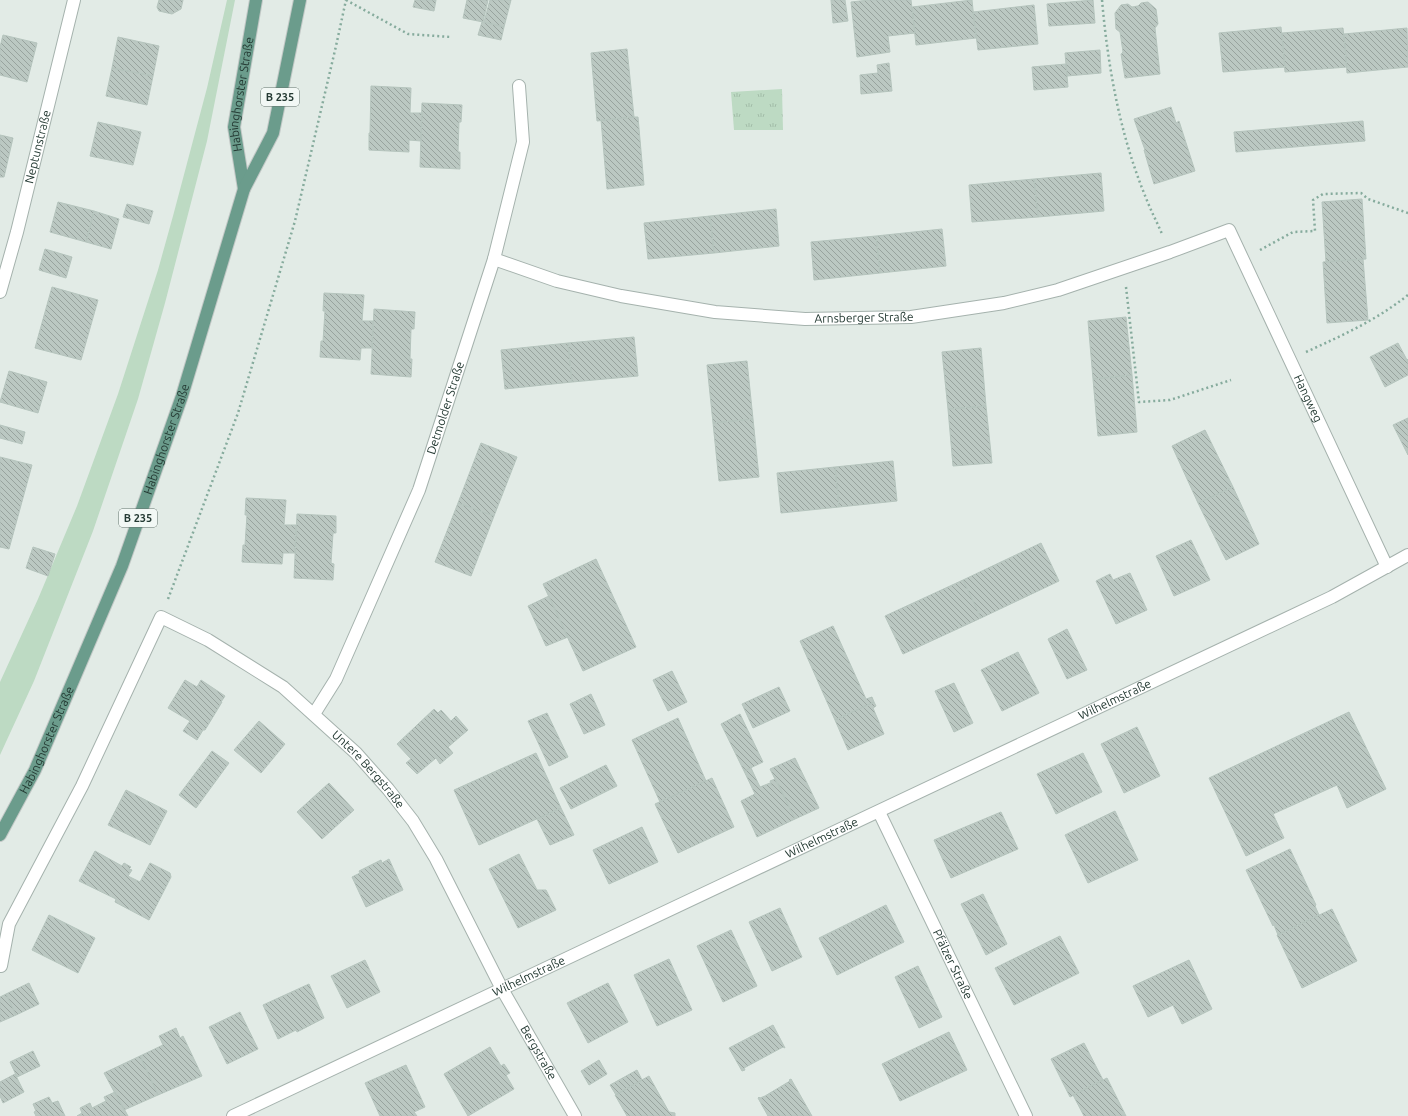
<svg xmlns="http://www.w3.org/2000/svg" width="1408" height="1116" font-family="Ubuntu,sans-serif">
<style>
.grass{fill:#bddac3}
.park{fill:url(#park-tufts)}
.building{fill:url(#building-back-hatch);stroke:#b5c4bd}
.lines{fill:none;stroke-linecap:round;stroke-linejoin:round}
.street-casing{stroke:#a5b2ad;stroke-width:14}
.primary-casing{stroke:#c2c8c6;stroke-width:14}
.path{stroke:#86ab9d;stroke-width:2.5;stroke-dasharray:2 3;stroke-linecap:butt}
.street{stroke:#fff;stroke-width:12}
.primary{stroke:#6b9c8c;stroke-width:12}
.labels{text-anchor:middle;stroke-width:3.5;stroke-linejoin:round;paint-order:stroke}
.shield{fill:#f2f8f5;stroke:#62736d;stroke-width:1}
.shield-label{font-size:11px;font-weight:bold;fill:#243a33}
.street-label{font-size:12px;fill:#243a33;stroke:#f2f8f5}
</style>
<defs>
<pattern id="park-tufts" width="24" height="20" patternUnits="userSpaceOnUse"><rect width="24" height="20" fill="#bddac3"/><path d="M3 7l-1-3M5 7V3M7 7l1-3M15 17l-1-3M17 17v-4M19 17l1-3" fill="none" stroke="#a2bca8"/></pattern>
<pattern id="building-back-hatch" width="6" height="6" patternUnits="userSpaceOnUse"><rect width="6" height="6" fill="#bbc8c2"/><path d="M-1 5l2 2M0 0l6 6M5-1l2 2" fill="none" stroke="#98a39e"/></pattern>
</defs>
<rect width="100%" height="100%" fill="#e2ebe6"/>
<path class="grass" d="M 227,0 L 235,0 L 207,141 L 165,303 L 138,399 L 93,531 L 34,681 L 0,755 L 0,682 L 38,599 L 77,506 L 118,394 L 158,270 L 173,216 L 207,88 Z"/>
<path class="park" d="M 782,89 L 783,130 L 734,130 L 731,92 Z"/>
<path class="building" d="M 159,0 L 183,0 L 181,9 L 172,14 L 159,11 L 157,7 Z
M 415,0 L 436,0 L 434,11 L 413,7 Z
M 467,0 L 488,0 L 483,22 L 463,18 Z
M 490,0 L 511,0 L 504,27 L 484,22 Z
M 831,0 L 845,0 L 848,21 L 833,23 Z
M 869,0 L 911,0 L 915,33 L 888,36 L 890,52 L 857,57 L 851,2 Z
M 972,0 L 976,38 L 916,45 L 912,7 Z
M 1093,0 L 1095,23 L 1049,26 L 1047,4 Z
M 1148,2 L 1156,9 L 1158,24 L 1155,28 L 1160,74 L 1125,78 L 1121,54 L 1123,52 L 1120,32 L 1116,29 L 1115,13 L 1121,5 L 1128,4 L 1132,7 L 1138,6 L 1141,3 Z
M 1034,5 L 1038,44 L 978,50 L 973,12 Z
M 482,22 L 504,27 L 501,40 L 478,35 Z
M 1281,27 L 1285,67 L 1223,72 L 1219,33 Z
M 1343,28 L 1347,67 L 1285,72 L 1282,33 Z
M 1407,28 L 1408,67 L 1347,73 L 1344,34 Z
M 3,35 L 37,43 L 27,82 L 0,75 L 0,47 Z
M 118,37 L 159,46 L 153,76 L 112,68 Z
M 627,49 L 634,117 L 597,121 L 591,53 Z
M 1100,50 L 1101,73 L 1067,76 L 1065,53 Z
M 889,63 L 892,91 L 861,94 L 860,75 L 878,73 L 877,65 Z
M 1066,64 L 1068,87 L 1034,90 L 1032,67 Z
M 112,68 L 153,76 L 147,105 L 106,96 Z
M 371,86 L 411,88 L 410,113 L 422,113 L 421,141 L 409,140 L 409,152 L 369,150 L 369,133 L 370,133 Z
M 422,103 L 462,105 L 461,122 L 459,122 L 458,152 L 460,152 L 460,169 L 420,167 Z
M 1171,107 L 1176,123 L 1179,121 L 1195,171 L 1154,184 L 1144,150 L 1145,150 L 1134,119 Z
M 634,117 L 638,117 L 644,185 L 607,189 L 601,120 Z
M 1363,121 L 1365,141 L 1236,152 L 1234,132 Z
M 98,122 L 141,132 L 133,165 L 90,156 Z
M 0,135 L 13,138 L 4,177 L 0,177 Z
M 1101,173 L 1104,211 L 1038,217 L 1034,179 Z
M 1034,179 L 1038,217 L 972,222 L 969,185 Z
M 1362,199 L 1366,259 L 1326,262 L 1322,202 Z
M 58,202 L 94,211 L 86,242 L 50,232 Z
M 127,204 L 153,211 L 149,224 L 123,217 Z
M 776,209 L 779,246 L 714,253 L 710,216 Z
M 94,211 L 119,219 L 111,249 L 86,242 Z
M 710,216 L 714,253 L 648,259 L 644,223 Z
M 942,229 L 946,266 L 880,273 L 876,236 Z
M 876,236 L 880,273 L 814,280 L 811,242 Z
M 45,249 L 72,257 L 66,278 L 39,270 Z
M 1363,259 L 1368,320 L 1327,323 L 1323,262 Z
M 52,287 L 98,300 L 81,360 L 35,348 Z
M 324,293 L 364,295 L 362,321 L 373,321 L 372,348 L 361,348 L 360,360 L 320,357 L 321,341 L 323,341 L 325,311 L 323,311 Z
M 374,309 L 415,312 L 414,329 L 411,329 L 410,359 L 412,359 L 411,377 L 371,374 Z
M 1126,317 L 1132,375 L 1093,379 L 1088,321 Z
M 634,337 L 638,376 L 572,382 L 568,343 Z
M 568,343 L 572,382 L 505,389 L 501,350 Z
M 1398,343 L 1407,360 L 1408,359 L 1408,375 L 1385,387 L 1370,357 Z
M 981,348 L 986,406 L 948,409 L 942,352 Z
M 747,361 L 753,419 L 713,423 L 707,365 Z
M 9,371 L 47,382 L 38,413 L 0,402 Z
M 1132,375 L 1137,432 L 1098,436 L 1093,379 Z
M 986,406 L 992,463 L 953,466 L 948,409 Z
M 1408,418 L 1408,455 L 1393,425 Z
M 753,419 L 759,477 L 719,481 L 713,423 Z
M 0,425 L 25,432 L 22,444 L 0,438 Z
M 1205,430 L 1233,487 L 1198,503 L 1172,446 Z
M 481,443 L 517,457 L 494,516 L 458,503 Z
M 0,457 L 32,465 L 9,549 L 0,547 Z
M 893,461 L 897,501 L 839,507 L 835,467 Z
M 835,467 L 839,507 L 781,513 L 777,473 Z
M 1233,487 L 1259,544 L 1226,560 L 1198,503 Z
M 246,498 L 286,500 L 284,525 L 296,525 L 295,553 L 283,553 L 282,564 L 242,562 L 243,545 L 245,545 L 247,515 L 245,515 Z
M 458,503 L 494,516 L 471,576 L 435,562 Z
M 297,514 L 336,516 L 336,533 L 333,533 L 331,563 L 334,564 L 333,580 L 294,578 Z
M 1191,540 L 1210,580 L 1174,596 L 1156,556 Z
M 1041,543 L 1059,581 L 981,618 L 963,580 Z
M 33,547 L 55,554 L 48,576 L 26,568 Z
M 596,559 L 636,647 L 583,671 L 543,584 Z
M 1130,573 L 1147,610 L 1116,624 L 1096,581 L 1110,574 L 1113,580 Z
M 963,580 L 981,618 L 903,654 L 885,616 Z
M 549,596 L 568,637 L 546,646 L 528,606 Z
M 833,626 L 866,699 L 872,697 L 874,702 L 835,720 L 800,641 Z
M 1067,629 L 1087,670 L 1067,679 L 1048,639 Z
M 1018,652 L 1039,693 L 1002,711 L 981,670 Z
M 672,671 L 687,702 L 668,711 L 653,680 Z
M 185,680 L 197,687 L 201,680 L 225,696 L 221,702 L 222,702 L 205,730 L 203,730 L 197,740 L 183,731 L 190,721 L 168,708 Z
M 954,683 L 973,723 L 954,732 L 935,691 Z
M 779,687 L 790,711 L 753,728 L 742,704 Z
M 591,694 L 605,725 L 584,734 L 570,704 Z
M 874,702 L 876,706 L 873,708 L 884,734 L 848,750 L 835,720 Z
M 434,709 L 438,713 L 441,710 L 451,721 L 456,716 L 468,730 L 448,747 L 453,753 L 440,764 L 436,758 L 417,774 L 406,763 L 411,759 L 397,744 Z
M 1349,712 L 1386,789 L 1347,808 L 1337,785 L 1273,814 L 1284,838 L 1246,856 L 1209,778 Z
M 547,713 L 568,757 L 549,766 L 528,721 Z
M 740,714 L 763,762 L 744,771 L 721,724 Z
M 678,718 L 706,781 L 660,802 L 632,740 Z
M 259,721 L 285,744 L 261,773 L 234,750 Z
M 1137,727 L 1160,776 L 1124,793 L 1101,744 Z
M 212,751 L 229,763 L 196,808 L 179,795 Z
M 536,753 L 561,808 L 479,845 L 454,790 Z
M 1083,753 L 1102,792 L 1056,814 L 1037,774 Z
M 795,758 L 819,808 L 795,819 L 770,769 Z
M 606,765 L 617,786 L 571,809 L 560,788 Z
M 751,768 L 760,787 L 770,783 L 772,786 L 770,781 L 775,779 L 777,784 L 778,783 L 795,819 L 757,837 L 741,801 L 755,794 L 744,771 Z
M 712,778 L 734,827 L 678,853 L 655,804 Z
M 329,783 L 354,810 L 322,839 L 297,812 Z
M 126,790 L 167,811 L 150,845 L 108,825 Z
M 561,808 L 574,835 L 550,845 L 537,819 Z
M 1115,811 L 1138,860 L 1088,883 L 1065,835 Z
M 1001,812 L 1018,849 L 951,878 L 934,840 Z
M 642,827 L 658,862 L 609,884 L 593,850 Z
M 1290,849 L 1316,905 L 1315,906 L 1319,915 L 1278,935 L 1274,925 L 1273,926 L 1246,870 Z
M 95,851 L 122,866 L 124,863 L 131,867 L 129,869 L 132,870 L 128,876 L 140,882 L 150,863 L 170,873 L 171,877 L 149,920 L 115,902 L 116,899 L 79,881 Z
M 519,854 L 537,890 L 546,890 L 556,910 L 518,928 L 489,869 Z
M 389,859 L 403,890 L 366,907 L 352,877 L 360,873 L 359,871 L 381,860 L 382,863 Z
M 983,894 L 1007,944 L 986,955 L 961,904 Z
M 886,905 L 904,942 L 837,975 L 819,938 Z
M 780,908 L 802,957 L 772,971 L 749,922 Z
M 1332,909 L 1357,961 L 1302,988 L 1277,935 Z
M 49,915 L 95,938 L 78,973 L 32,950 Z
M 731,930 L 757,986 L 723,1002 L 697,946 Z
M 1060,936 L 1079,973 L 1014,1005 L 995,968 Z
M 669,959 L 692,1010 L 657,1026 L 634,975 Z
M 365,960 L 380,992 L 347,1008 L 331,976 Z
M 1189,960 L 1212,1009 L 1182,1024 L 1173,1005 L 1148,1017 L 1133,986 Z
M 918,966 L 942,1017 L 919,1028 L 895,977 Z
M 29,983 L 39,1004 L 16,1015 L 6,994 Z
M 608,983 L 628,1022 L 588,1043 L 567,1003 Z
M 309,984 L 324,1018 L 297,1032 L 296,1030 L 278,1039 L 263,1005 Z
M 6,994 L 16,1015 L 0,1022 L 0,997 Z
M 240,1012 L 258,1049 L 227,1064 L 209,1027 Z
M 773,1025 L 785,1048 L 783,1047 L 744,1068 L 745,1070 L 742,1071 L 729,1048 Z
M 176,1028 L 180,1038 L 183,1036 L 202,1076 L 158,1095 L 140,1056 L 163,1045 L 159,1036 Z
M 949,1032 L 967,1070 L 900,1101 L 882,1064 Z
M 1084,1043 L 1103,1080 L 1070,1097 L 1051,1059 Z
M 490,1047 L 501,1066 L 504,1064 L 510,1073 L 506,1075 L 514,1089 L 468,1116 L 444,1074 Z
M 33,1051 L 40,1066 L 17,1077 L 10,1062 Z
M 140,1056 L 158,1095 L 124,1110 L 104,1073 Z
M 599,1060 L 607,1074 L 589,1085 L 581,1071 Z
M 406,1065 L 425,1107 L 414,1112 L 417,1116 L 380,1116 L 365,1083 Z
M 637,1070 L 642,1080 L 616,1095 L 610,1085 Z
M 15,1074 L 24,1092 L 3,1103 L 0,1096 L 0,1082 Z
M 649,1076 L 669,1112 L 675,1113 L 675,1116 L 627,1116 L 615,1095 Z
M 1107,1078 L 1126,1116 L 1084,1116 L 1073,1095 Z
M 791,1079 L 812,1116 L 768,1116 L 758,1098 L 759,1097 L 760,1098 L 765,1096 L 790,1081 L 789,1080 Z
M 115,1092 L 128,1116 L 77,1116 L 82,1113 L 80,1108 L 90,1103 L 92,1108 L 106,1101 L 104,1097 Z
M 49,1097 L 52,1103 L 58,1101 L 65,1116 L 36,1116 L 34,1112 L 36,1111 L 33,1104 Z"/>
<g class="lines">
<g class="street-casing">
<g id="street">
<path id="s1" d="M 494,259 L 557,281 L 621,296 L 715,312 L 805,319 L 911,317 L 1004,303 L 1058,290 L 1170,252 L 1229,230 L 1387,567"/>
<path id="s2" d="M 0,292 L 17,232 L 74,0"/>
<path id="s3" d="M 314,714 L 336,679 L 419,490 L 494,259 L 523,142 L 519,86"/>
<path id="s4" d="M 879,812 L 1026,1116"/>
<path id="s5" d="M 1,966 L 9,924 L 82,786 L 161,617 L 208,640 L 283,687 L 356,753 L 388,789 L 413,821 L 436,859 L 502,989 L 575,1116"/>
<path id="s6" d="M 233,1116 L 1332,597 L 1408,555"/>
</g>
</g>
<g class="primary-casing">
<g id="primary">
<path id="s7" d="M 244,189 L 234,127 L 256,0"/>
<path id="s8" d="M 0,835 L 35,770 L 122,566 L 182,396 L 244,189 L 273,133 L 300,0"/>
</g>
</g>
<path class="path" d="M 346,0 L 408,34 L 451,37
M 1102,0 C 1108,68 1120,135 1146,198 C 1151,211 1157,222 1162,234
M 1260,250 L 1293,232 L 1315,231 L 1313,200 L 1323,194 L 1361,193 L 1368,199 L 1408,213
M 1126,287 L 1139,402 L 1170,400 L 1231,380
M 1306,352 C 1343,335 1375,321 1408,295
M 168,599 L 238,413 L 295,221 L 336,46 L 346,0"/>
<use href="#street" class="street"/>
<use href="#primary" class="primary"/>
</g>
<g class="labels">
<g class="shield">
<rect x="261" y="88" width="38" height="18" rx="3"/>
<rect x="119" y="509" width="38" height="18" rx="3"/>
</g>
<g class="shield-label">
<text x="280" y="101">B 235</text>
<text x="138" y="522">B 235</text>
</g>
<g class="street-label">
<text dy="4" stroke="none"><textPath href="#s7" startOffset="96">Habinghorster Straße</textPath></text>
<text dy="4" stroke="none"><textPath href="#s2" startOffset="150">Neptunstraße</textPath></text>
<text dy="4" stroke="none"><textPath href="#s1" startOffset="377">Arnsberger Straße</textPath></text>
<text dy="4" stroke="none"><textPath href="#s1" startOffset="941">Hangweg</textPath></text>
<text dy="4" stroke="none"><textPath href="#s3" startOffset="334">Detmolder Straße</textPath></text>
<text dy="4" stroke="none"><textPath href="#s8" startOffset="430">Habinghorster Straße</textPath></text>
<text dy="4" stroke="none"><textPath href="#s6" startOffset="975">Wilhelmstraße</textPath></text>
<text dy="4" stroke="none"><textPath href="#s8" startOffset="106">Habinghorster Straße</textPath></text>
<text dy="4" stroke="none"><textPath href="#s5" startOffset="645">Untere Bergstraße</textPath></text>
<text dy="4" stroke="none"><textPath href="#s6" startOffset="651">Wilhelmstraße</textPath></text>
<text dy="4" stroke="none"><textPath href="#s4" startOffset="169">Pfälzer Straße</textPath></text>
<text dy="4" stroke="none"><textPath href="#s6" startOffset="327">Wilhelmstraße</textPath></text>
<text dy="4" stroke="none"><textPath href="#s5" startOffset="977">Bergstraße</textPath></text>
</g>
</g>
</svg>
